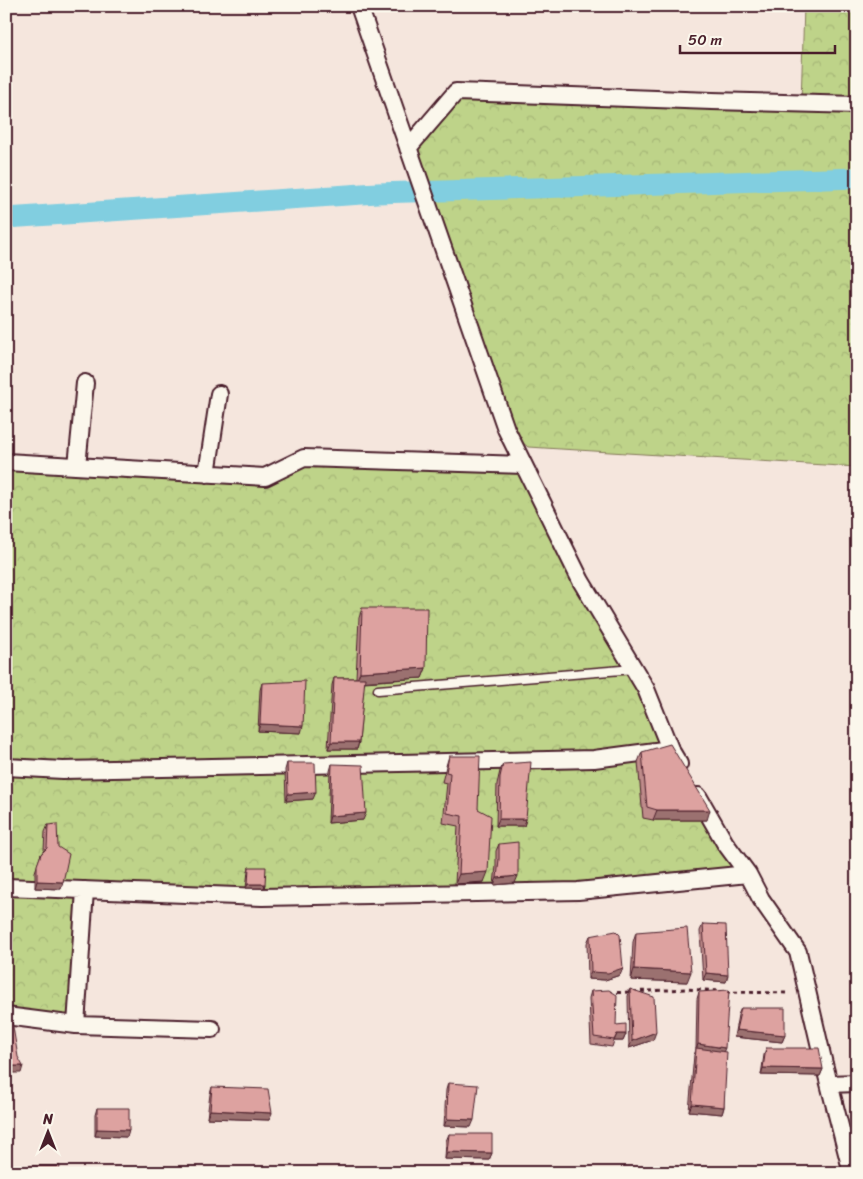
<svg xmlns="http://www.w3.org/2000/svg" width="863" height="1179" font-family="Sriracha,sans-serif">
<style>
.forest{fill:url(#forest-crowns);stroke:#84795a}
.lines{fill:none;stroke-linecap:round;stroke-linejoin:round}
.canal{stroke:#81cee0;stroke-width:21}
.lane-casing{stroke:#4a1f2b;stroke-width:11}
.street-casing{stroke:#4a1f2b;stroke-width:20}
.path{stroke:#4a1f2b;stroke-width:3;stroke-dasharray:4 4;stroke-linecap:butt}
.lane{stroke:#fbf7ec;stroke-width:8}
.street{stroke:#fbf7ec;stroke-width:16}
.wall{fill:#be8b8a;stroke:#4a1f2b}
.shaded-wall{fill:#9b7170;stroke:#4a1f2b}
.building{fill:#dda2a0;stroke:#4a1f2b}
</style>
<defs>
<pattern id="forest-crowns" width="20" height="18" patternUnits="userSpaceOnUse" patternTransform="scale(1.25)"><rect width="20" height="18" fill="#bed389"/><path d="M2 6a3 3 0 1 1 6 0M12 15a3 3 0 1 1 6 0" fill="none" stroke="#a5b576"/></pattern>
</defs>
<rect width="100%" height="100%" fill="#f5e6dd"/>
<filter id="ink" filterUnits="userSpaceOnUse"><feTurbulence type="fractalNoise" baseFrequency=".02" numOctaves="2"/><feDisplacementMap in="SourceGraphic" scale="10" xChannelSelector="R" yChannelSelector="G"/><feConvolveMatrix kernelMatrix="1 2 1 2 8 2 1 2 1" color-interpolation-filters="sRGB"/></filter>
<g filter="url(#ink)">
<path class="forest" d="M 804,6 L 857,6 L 857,467 L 528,447 L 506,429 L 408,148 L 456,92 L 801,103 Z
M 304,458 L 523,465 L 670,749 L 748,874 L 578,891 L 86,890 L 76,1025 L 6,1022 L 6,462 L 265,477 Z"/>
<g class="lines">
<path class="canal" d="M 6,218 L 377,193 L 857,178"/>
<g class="lane-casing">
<path id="lane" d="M 378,690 L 634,669"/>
</g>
<g class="street-casing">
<path id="street" d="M 359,6 L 506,429 L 581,581 L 646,689 L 670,749 L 679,764
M 408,148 L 456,92 L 712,101 L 857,105
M 6,462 L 265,477 L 304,458 L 523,465
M 77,466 L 85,383
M 207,474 L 219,394
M 6,767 L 63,770 L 594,759 L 663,750
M 698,796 L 725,843 L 748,874 L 761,899 L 798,952 L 824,1064 L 852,1173
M 6,887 L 262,897 L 578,891 L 748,874
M 6,1016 L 76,1025 L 212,1029
M 76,1025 L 85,890
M 829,1084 L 857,1083"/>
</g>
<path class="path" d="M 726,992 L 790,993
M 609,993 L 686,989 L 720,991"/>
<use href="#lane" class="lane"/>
<use href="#street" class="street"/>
</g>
<path class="wall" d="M 362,608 L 426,668 L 422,678 L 364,682 L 359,742 L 357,749 L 328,749 L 332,685 L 334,678 L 356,678 L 359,618 Z
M 262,683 L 301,733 L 258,731 L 260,690 Z
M 642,752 L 707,820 L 653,820 L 643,818 L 638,762 Z
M 449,756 L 478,809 L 484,882 L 455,884 L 458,826 L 443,823 L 447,783 L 442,782 L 446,766 Z
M 287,763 L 313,799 L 286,801 L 285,770 Z
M 332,764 L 363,820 L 328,823 L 330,771 Z
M 503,764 L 526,819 L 524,826 L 496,826 L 497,784 L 500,771 Z
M 48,825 L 61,889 L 35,888 L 35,872 L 41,854 L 44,850 L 45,832 Z
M 499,844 L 515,883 L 494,885 L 496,866 L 496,851 Z
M 249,867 L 265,884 L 264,888 L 246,888 L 248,871 Z
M 703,924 L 726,982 L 703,980 L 700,931 Z
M 636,932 L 687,982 L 631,980 L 633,942 Z
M 590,936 L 623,968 L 620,975 L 605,980 L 588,979 L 587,943 Z
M 630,989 L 653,1040 L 629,1048 L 628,996 Z
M 591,991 L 616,1025 L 626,1034 L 623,1041 L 614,1041 L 612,1047 L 591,1044 L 589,998 Z
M 699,992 L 723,1051 L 724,1107 L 722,1114 L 689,1111 L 694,1055 L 696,1050 L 697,999 Z
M 741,1008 L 785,1035 L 782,1042 L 734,1037 L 738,1015 Z
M 766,1048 L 823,1069 L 820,1076 L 761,1075 L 764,1055 Z
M 448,1083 L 471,1127 L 444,1126 L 446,1090 Z
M 856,1086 L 857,1086 L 857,1127 L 854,1093 Z
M 212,1087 L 269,1120 L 207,1118 L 210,1094 Z
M 97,1108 L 129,1130 L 127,1137 L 95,1136 L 95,1115 Z
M 449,1134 L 492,1153 L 489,1160 L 445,1159 L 446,1141 Z"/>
<path class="shaded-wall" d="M 426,668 L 422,678 L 356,682 L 360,672 Z
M 260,724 L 303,726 L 301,733 L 258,731 Z
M 331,742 L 359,742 L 357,749 L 328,749 Z
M 316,792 L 313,799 L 286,801 L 288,794 Z
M 657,810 L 710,810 L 707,820 L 653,820 Z
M 366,813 L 363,820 L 328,823 L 330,816 Z
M 499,819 L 526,819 L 524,826 L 496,826 Z
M 488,872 L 484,882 L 455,884 L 459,874 Z
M 518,876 L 515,883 L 494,885 L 497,878 Z
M 37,881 L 63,882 L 61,889 L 35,888 Z
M 248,884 L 265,884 L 264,888 L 246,888 Z
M 623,968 L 620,975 L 605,980 L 588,979 L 591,972 Z
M 634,969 L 691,972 L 687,982 L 631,980 Z
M 706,973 L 728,975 L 726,982 L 703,980 Z
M 736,1030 L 785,1035 L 782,1042 L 734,1037 Z
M 656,1032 L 653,1040 L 629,1048 L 632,1041 Z
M 617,1034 L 626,1034 L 623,1041 L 614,1041 Z
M 698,1044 L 725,1048 L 722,1055 L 696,1050 Z
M 6,1066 L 23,1066 L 21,1073 L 6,1073 Z
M 763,1068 L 823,1069 L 820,1076 L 761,1075 Z
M 692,1104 L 724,1107 L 722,1114 L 689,1111 Z
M 210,1110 L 272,1113 L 269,1120 L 207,1118 Z
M 447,1119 L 474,1120 L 471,1127 L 444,1126 Z
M 97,1129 L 129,1130 L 127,1137 L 95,1136 Z
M 447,1152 L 492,1153 L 489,1160 L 445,1159 Z"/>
<path class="building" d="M 362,608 L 427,608 L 426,668 L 360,672 Z
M 334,678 L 365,678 L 359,742 L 331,742 Z
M 305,681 L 303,726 L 260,724 L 262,683 Z
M 670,744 L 710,810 L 657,810 L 647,807 L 642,752 Z
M 449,756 L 480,756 L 478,809 L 491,816 L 488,872 L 459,874 L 462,816 L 447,813 L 450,773 L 446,772 Z
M 531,762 L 526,819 L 499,819 L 500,777 L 503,764 Z
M 287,763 L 315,763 L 316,792 L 288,794 Z
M 332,764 L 363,765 L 366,813 L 330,816 Z
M 57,824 L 58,847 L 69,854 L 63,882 L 37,881 L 37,865 L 41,854 L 47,848 L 48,825 Z
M 518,842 L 518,876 L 497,878 L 499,859 L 499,844 Z
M 249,867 L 266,867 L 265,884 L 248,884 Z
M 703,924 L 726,925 L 728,975 L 706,973 Z
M 687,928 L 691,972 L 634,969 L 636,932 Z
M 616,931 L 620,935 L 623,968 L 608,973 L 591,972 L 590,936 Z
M 630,989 L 654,997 L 656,1032 L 632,1041 Z
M 609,990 L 617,995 L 616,1025 L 626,1024 L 626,1034 L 617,1034 L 614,1040 L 594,1037 L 591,991 Z
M 729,990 L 725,1048 L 698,1044 L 699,992 Z
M 741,1008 L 785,1008 L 785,1035 L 736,1030 Z
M 6,1021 L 12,1021 L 18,1057 L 23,1066 L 6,1066 Z
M 696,1048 L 727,1052 L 724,1107 L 692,1104 Z
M 766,1048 L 819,1048 L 823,1069 L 763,1068 Z
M 448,1083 L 478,1085 L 474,1120 L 447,1119 Z
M 212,1087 L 268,1089 L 272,1113 L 210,1110 Z
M 97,1108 L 129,1108 L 129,1130 L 97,1129 Z
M 449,1134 L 492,1134 L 492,1153 L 447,1152 Z
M 20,1166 L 60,1166 L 59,1173 L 20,1173 Z"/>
</g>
<rect width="863" height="1179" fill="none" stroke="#fbf7ec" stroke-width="25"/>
<rect x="12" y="12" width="838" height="1154" fill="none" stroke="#4a1f2b" stroke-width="2" filter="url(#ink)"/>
<g transform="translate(48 1132)" stroke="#fbf7ec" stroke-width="4" paint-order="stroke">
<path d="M0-4L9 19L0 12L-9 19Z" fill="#4a1f2b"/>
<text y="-8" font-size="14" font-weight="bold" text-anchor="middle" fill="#4a1f2b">N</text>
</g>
<path d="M680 45v8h155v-8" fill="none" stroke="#4a1f2b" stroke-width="2.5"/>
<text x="688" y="45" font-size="15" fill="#4a1f2b" stroke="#fbf7ec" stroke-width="4" paint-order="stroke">50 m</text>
</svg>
